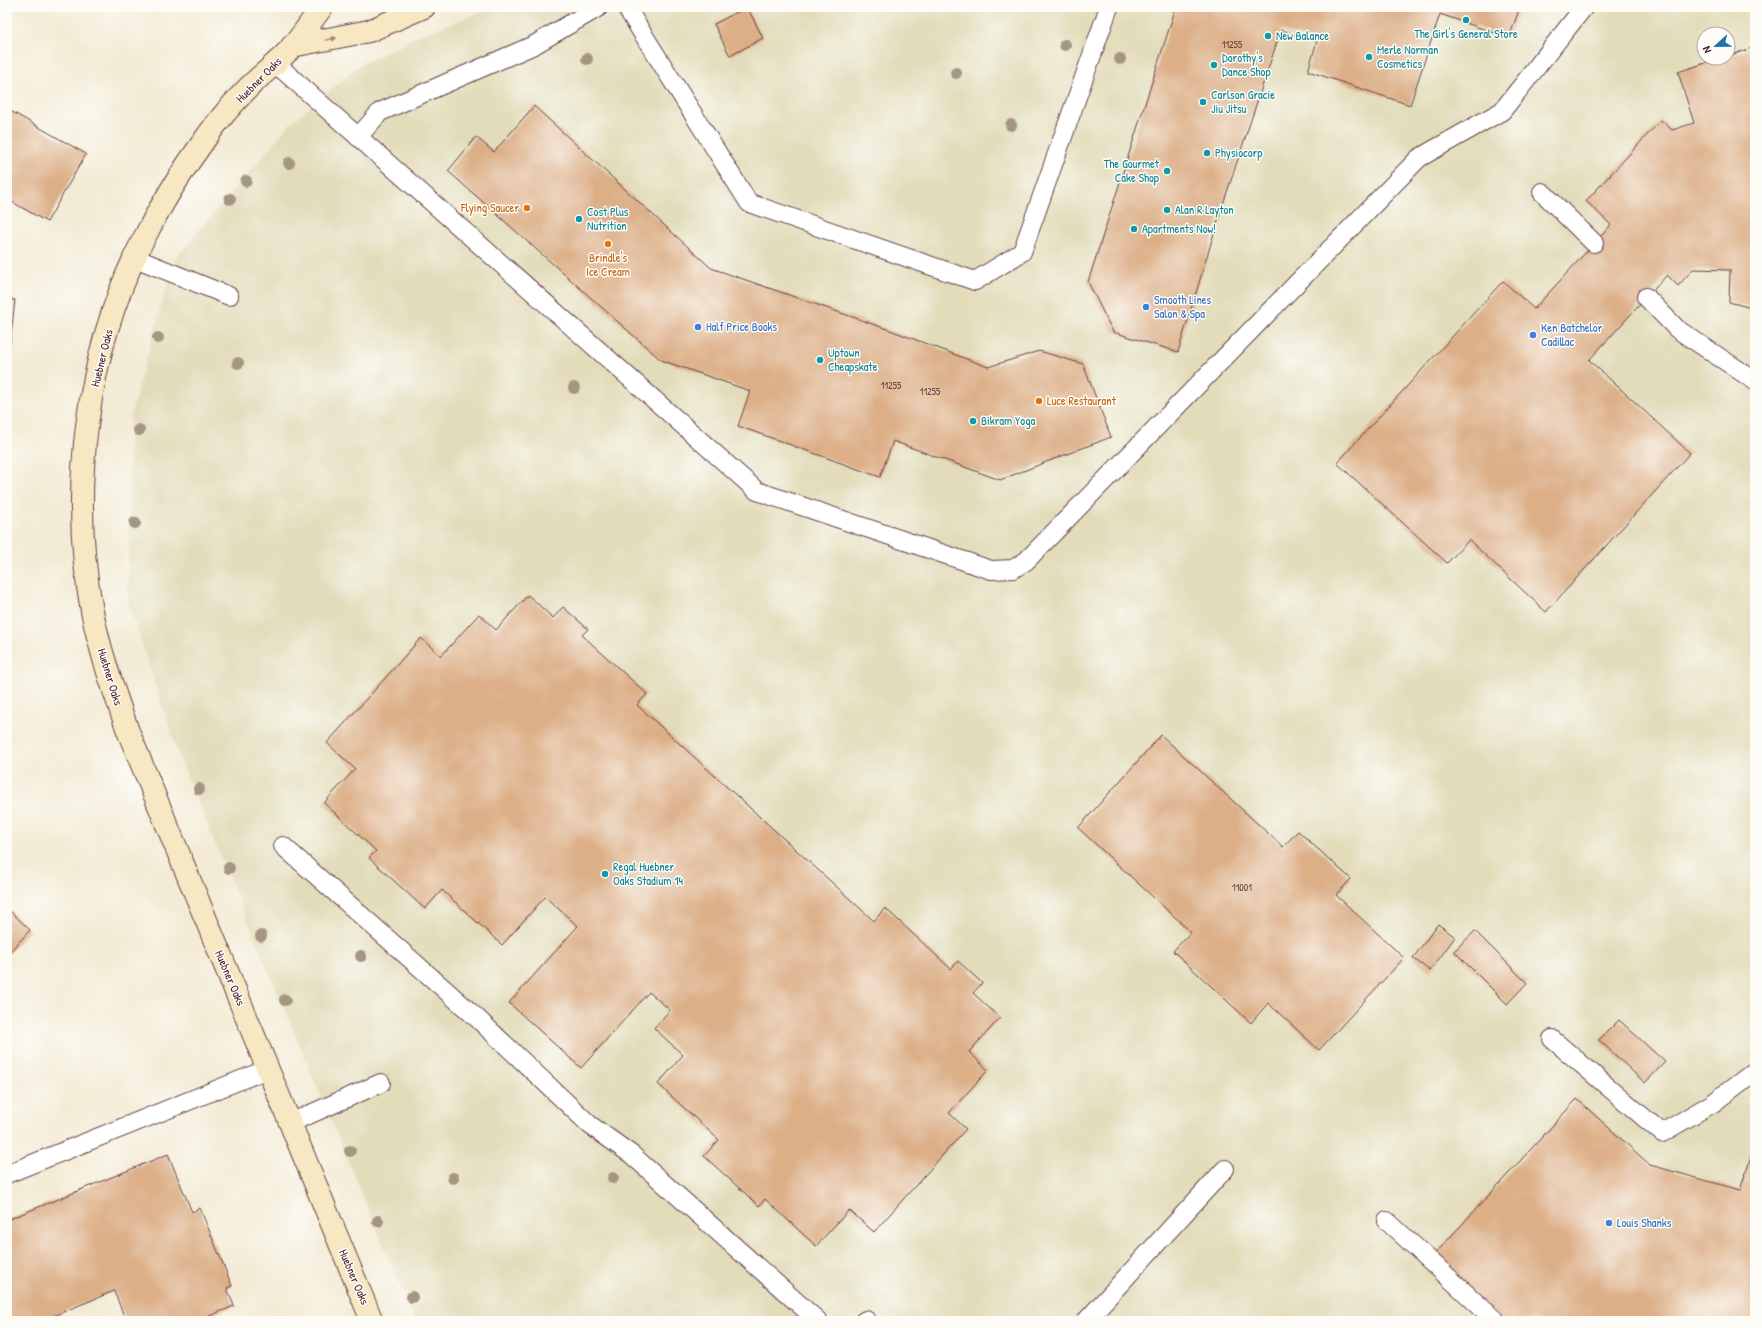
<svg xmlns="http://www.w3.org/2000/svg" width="1762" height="1328" font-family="'Patrick Hand',sans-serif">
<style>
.built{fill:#e2dcba;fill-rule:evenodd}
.building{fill:#dcaf87}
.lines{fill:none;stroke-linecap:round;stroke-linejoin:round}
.lane-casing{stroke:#633e44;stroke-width:20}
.secondary-casing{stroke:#633e44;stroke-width:24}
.lane{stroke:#fff;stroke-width:18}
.secondary{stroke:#f7e8c3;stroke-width:22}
.tree{fill:#a59682}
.oneway{fill:#a08477}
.culture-dot{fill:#0f9aa8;stroke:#fdfcf7;stroke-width:1.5}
.food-dot{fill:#e8710a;stroke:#fdfcf7;stroke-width:1.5}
.shop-dot{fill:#3f7fe0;stroke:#fdfcf7;stroke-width:1.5}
.labels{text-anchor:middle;stroke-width:3;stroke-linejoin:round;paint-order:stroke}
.number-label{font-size:10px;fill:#6e4342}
.culture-label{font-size:12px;fill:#0d838f;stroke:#fdfcf7;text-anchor:start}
.street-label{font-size:12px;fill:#4a1f2b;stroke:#fdfcf7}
.food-label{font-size:12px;fill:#c56008;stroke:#fdfcf7;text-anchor:end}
.shop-label{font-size:12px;fill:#366cbe;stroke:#fdfcf7;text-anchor:start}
</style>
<rect width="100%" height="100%" fill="#fdfcf7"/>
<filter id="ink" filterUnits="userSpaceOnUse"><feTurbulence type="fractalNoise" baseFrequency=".025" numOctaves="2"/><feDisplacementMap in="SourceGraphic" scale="8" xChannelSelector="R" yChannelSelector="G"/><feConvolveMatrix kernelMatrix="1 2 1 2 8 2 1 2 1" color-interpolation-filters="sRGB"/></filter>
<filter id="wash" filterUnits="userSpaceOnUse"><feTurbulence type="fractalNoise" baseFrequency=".012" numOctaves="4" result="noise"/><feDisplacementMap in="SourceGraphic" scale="16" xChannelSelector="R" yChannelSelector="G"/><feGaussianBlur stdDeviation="0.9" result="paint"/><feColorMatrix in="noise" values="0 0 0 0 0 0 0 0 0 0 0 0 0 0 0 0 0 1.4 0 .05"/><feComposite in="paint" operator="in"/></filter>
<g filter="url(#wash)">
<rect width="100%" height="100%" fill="#f3ebd5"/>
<path class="built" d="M 497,7 L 1755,7 L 1755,1321 L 415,1321 L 180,759 L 128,602 L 130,417 L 174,260 L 289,125 L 360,65 L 426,32 ZM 1704,34 L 1728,34 L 1728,58 L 1704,58 Z"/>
<g id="blocks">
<path class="building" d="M 747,7 L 763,38 L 730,56 L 714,24 Z
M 1176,7 L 1520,7 L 1509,38 L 1440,14 L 1410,105 L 1308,71 L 1317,41 L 1281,30 L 1222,207 L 1178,352 L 1113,332 L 1088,282 Z
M 1755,47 L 1755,309 L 1729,302 L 1730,270 L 1693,269 L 1678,286 L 1667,275 L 1589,360 L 1690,453 L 1546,612 L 1469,540 L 1447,563 L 1337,463 L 1503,281 L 1534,309 L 1611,225 L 1586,201 L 1661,120 L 1672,130 L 1694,123 L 1678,72 L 1721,58 L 1728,58 L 1728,56 Z
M 534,106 L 711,268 L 890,330 L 988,367 L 1039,351 L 1083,364 L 1111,437 L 1000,480 L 893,441 L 880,477 L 738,426 L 750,391 L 661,360 L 448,171 L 476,137 L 494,152 Z
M 7,109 L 86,154 L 47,222 L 7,199 Z
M 7,299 L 15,300 L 8,361 L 7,361 Z
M 528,595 L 553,618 L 563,607 L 588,629 L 582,635 L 647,694 L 637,705 L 874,921 L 885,908 L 951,969 L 958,961 L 982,983 L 973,993 L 1000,1018 L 969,1052 L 988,1070 L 949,1113 L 966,1129 L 874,1232 L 849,1210 L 816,1246 L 765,1199 L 759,1206 L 704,1156 L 719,1140 L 658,1084 L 683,1055 L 654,1028 L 670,1010 L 649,992 L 581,1068 L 509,1003 L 578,926 L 545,897 L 502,945 L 442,890 L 425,909 L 369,858 L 376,851 L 324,803 L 355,769 L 327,743 L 421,638 L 441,656 L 479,614 L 496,630 Z
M 1161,735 L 1283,847 L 1298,831 L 1351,879 L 1336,895 L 1404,958 L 1319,1050 L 1268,1003 L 1251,1023 L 1173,951 L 1191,932 L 1078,828 Z
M 7,908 L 30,930 L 7,955 Z
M 1438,924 L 1455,937 L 1430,971 L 1413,958 Z
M 1475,931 L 1527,983 L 1507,1004 L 1454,951 Z
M 1619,1020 L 1665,1062 L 1645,1083 L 1599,1040 Z
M 1577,1099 L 1650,1165 L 1740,1190 L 1755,1145 L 1755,1321 L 1503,1321 L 1432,1257 Z
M 168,1154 L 192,1212 L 200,1208 L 232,1286 L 227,1288 L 234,1306 L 197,1321 L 126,1321 L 114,1291 L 41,1321 L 7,1321 L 7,1220 Z"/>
</g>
</g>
<g filter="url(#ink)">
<use href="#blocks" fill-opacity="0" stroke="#633e44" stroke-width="1"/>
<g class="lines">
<g class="lane-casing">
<path id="lane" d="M 626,7 L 749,203 L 975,281 L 1022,252 L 1109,7
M 275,63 L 757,491 L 991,570 L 1013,569 L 1026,561 L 1419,158 L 1502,111 L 1584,7
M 358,137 L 380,112 L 534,45 L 599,7
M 1542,192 L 1594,243
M 135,258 L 229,296
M 1646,297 L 1677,329 L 1755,381
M 283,846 L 478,1019 L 590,1125 L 632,1155 L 818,1321
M 1552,1039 L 1662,1133 L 1713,1103 L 1755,1071
M 290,1123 L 381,1083
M 7,1174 L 268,1069
M 1387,1221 L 1496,1321
M 864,1321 L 866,1320
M 1086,1321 L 1225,1169"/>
</g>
<g class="secondary-casing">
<path id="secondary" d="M 322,7 C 312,20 303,34 293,46 C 280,61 263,73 249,87 C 233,103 217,122 205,139 C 181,172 160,206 142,242 C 86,352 69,491 92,611 C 100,652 114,691 128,731 L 372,1321
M 292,46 L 369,31 L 424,7"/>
</g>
<use href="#lane" class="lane"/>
<use href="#secondary" class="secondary"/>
</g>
<g class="tree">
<circle cx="1065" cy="45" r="6"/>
<circle cx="587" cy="59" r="6"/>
<circle cx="1120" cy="59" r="6"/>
<circle cx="956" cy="73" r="6"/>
<circle cx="1011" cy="125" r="6"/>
<circle cx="289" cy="163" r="6"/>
<circle cx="246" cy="181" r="6"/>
<circle cx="230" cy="199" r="6"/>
<circle cx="158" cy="338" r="6"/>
<circle cx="238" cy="363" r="6"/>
<circle cx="574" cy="388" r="6"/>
<circle cx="139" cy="430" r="6"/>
<circle cx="135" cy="523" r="6"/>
<circle cx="199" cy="789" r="6"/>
<circle cx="229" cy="868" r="6"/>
<circle cx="261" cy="936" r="6"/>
<circle cx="361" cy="956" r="6"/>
<circle cx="285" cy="1000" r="6"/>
<circle cx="350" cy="1151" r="6"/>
<circle cx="453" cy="1178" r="6"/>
<circle cx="613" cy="1178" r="6"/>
<circle cx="378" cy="1221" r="6"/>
<circle cx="412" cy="1297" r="6"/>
</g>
<defs><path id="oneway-solid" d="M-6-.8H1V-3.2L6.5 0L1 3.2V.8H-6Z"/></defs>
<use class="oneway" href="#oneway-solid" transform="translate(331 39) rotate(-12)"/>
</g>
<g class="culture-dot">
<circle cx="1466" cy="20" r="4"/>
<circle cx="1268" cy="36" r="4"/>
<circle cx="1369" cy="57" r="4"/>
<circle cx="1214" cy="65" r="4"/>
<circle cx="1203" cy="102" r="4"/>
<circle cx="1207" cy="153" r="4"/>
<circle cx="1167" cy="171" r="4"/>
<circle cx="1167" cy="210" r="4"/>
<circle cx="579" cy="219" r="4"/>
<circle cx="1134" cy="229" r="4"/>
<circle cx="820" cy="360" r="4"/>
<circle cx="973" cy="421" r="4"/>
<circle cx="605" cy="874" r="4"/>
</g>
<g class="food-dot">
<circle cx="527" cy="208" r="4"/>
<circle cx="608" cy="244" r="4"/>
<circle cx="1039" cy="401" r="4"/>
</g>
<g class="shop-dot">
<circle cx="1146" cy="307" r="4"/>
<circle cx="698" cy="327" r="4"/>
<circle cx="1533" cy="335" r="4"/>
<circle cx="1609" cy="1223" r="4"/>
</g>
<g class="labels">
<g class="number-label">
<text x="1232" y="48">11255</text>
<text x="891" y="389">11255</text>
<text x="930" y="395">11255</text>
<text x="1242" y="891">11001</text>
</g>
<g class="culture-label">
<text x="1466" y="38" text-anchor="middle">The Girl's General Store</text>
<text x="1276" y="40">New Balance</text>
<text x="1377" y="54">Merle Norman<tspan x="1377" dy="14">Cosmetics</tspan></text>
<text x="1222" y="62">Dorothy's<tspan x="1222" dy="14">Dance Shop</tspan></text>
<text x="1211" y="99">Carlson Gracie<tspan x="1211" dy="14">Jiu Jitsu</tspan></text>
<text x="1215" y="157">Physiocorp</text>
<text x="1159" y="168" text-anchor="end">The Gourmet<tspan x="1159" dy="14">Cake Shop</tspan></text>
<text x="1175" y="214">Alan R Layton</text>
<text x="587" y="216">Cost Plus<tspan x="587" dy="14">Nutrition</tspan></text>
<text x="1142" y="233">Apartments Now!</text>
<text x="828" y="357">Uptown<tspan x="828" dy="14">Cheapskate</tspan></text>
<text x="981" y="425">Bikram Yoga</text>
<text x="613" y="871">Regal Huebner<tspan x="613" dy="14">Oaks Stadium 14</tspan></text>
</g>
<g class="street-label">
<text transform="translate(259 80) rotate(-45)" y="4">Huebner Oaks</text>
<text transform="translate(102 358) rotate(-76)" y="4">Huebner Oaks</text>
<text transform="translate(110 677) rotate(73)" y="4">Huebner Oaks</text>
<text transform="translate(230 978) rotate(67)" y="4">Huebner Oaks</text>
<text transform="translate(354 1277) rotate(67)" y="4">Huebner Oaks</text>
</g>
<g class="food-label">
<text x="519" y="212">Flying Saucer</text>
<text x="608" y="262" text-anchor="middle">Brindle's<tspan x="608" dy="14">Ice Cream</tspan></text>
<text x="1047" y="405" text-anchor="start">Luce Restaurant</text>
</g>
<g class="shop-label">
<text x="1154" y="304">Smooth Lines<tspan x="1154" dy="14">Salon &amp; Spa</tspan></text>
<text x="706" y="331">Half Price Books</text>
<text x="1541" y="332">Ken Batchelor<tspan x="1541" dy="14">Cadillac</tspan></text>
<text x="1617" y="1227">Louis Shanks</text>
</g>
</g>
<rect width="1762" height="1328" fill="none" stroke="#fdfcf7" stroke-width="24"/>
<g transform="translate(1716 46) rotate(248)"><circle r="19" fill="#fdfcf7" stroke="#b5a4a5"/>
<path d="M0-3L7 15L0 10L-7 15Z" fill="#1f6fb2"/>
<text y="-6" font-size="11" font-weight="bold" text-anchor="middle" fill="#4a1f2b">N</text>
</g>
</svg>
